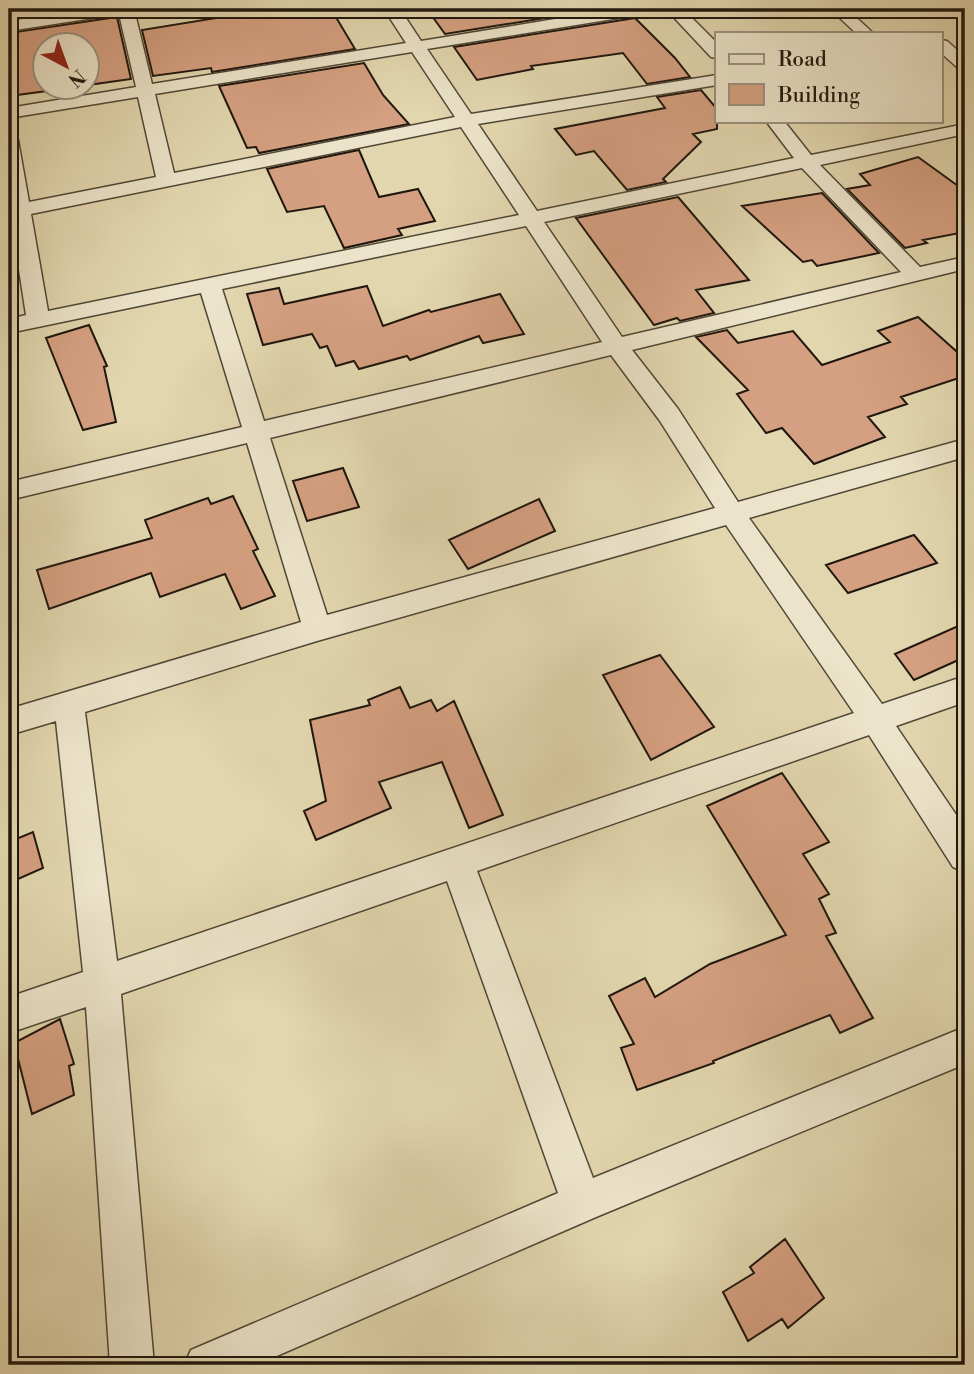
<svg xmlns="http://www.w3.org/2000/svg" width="974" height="1374" font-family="'Libre Bodoni',serif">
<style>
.building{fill:#d5a081;stroke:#1f170e;stroke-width:2}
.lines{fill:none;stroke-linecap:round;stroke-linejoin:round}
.minor-casing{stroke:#504736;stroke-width:3}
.minor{fill:#ece4ca;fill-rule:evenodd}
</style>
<rect width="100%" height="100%" fill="#e2d6ae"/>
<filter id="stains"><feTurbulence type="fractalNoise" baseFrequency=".00286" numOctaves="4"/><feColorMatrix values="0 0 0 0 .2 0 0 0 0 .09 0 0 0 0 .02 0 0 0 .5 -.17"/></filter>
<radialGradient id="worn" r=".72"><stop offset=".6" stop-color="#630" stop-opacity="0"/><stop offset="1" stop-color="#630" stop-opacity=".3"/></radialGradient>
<path class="building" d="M 9,9 L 76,9 L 9,18 Z
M 272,9 L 331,9 L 355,49 L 212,72 L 211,68 L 153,76 L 142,30 Z
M 427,9 L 601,9 L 445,34 Z
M 117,17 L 131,79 L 88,85 L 88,46 L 46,46 L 46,88 L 70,88 L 9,96 L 9,33 Z
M 635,18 L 675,58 L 690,77 L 647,84 L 623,53 L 531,66 L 533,69 L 477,80 L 454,47 Z
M 364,63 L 383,95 L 409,124 L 259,153 L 256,147 L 247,148 L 219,86 Z
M 701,90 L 717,109 L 717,129 L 693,134 L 701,142 L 663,179 L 666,182 L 627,190 L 594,151 L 576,155 L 555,129 L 665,108 L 657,97 Z
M 359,150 L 379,197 L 418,189 L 435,221 L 398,229 L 402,235 L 344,248 L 324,206 L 287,212 L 267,169 Z
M 918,157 L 965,191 L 965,232 L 923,240 L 927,243 L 905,248 L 847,189 L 870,185 L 860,174 Z
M 822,193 L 879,253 L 817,266 L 812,260 L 803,262 L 742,206 Z
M 678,197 L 749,280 L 696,290 L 714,313 L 680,321 L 677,318 L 654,325 L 576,218 Z
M 367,286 L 383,326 L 429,310 L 431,312 L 500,294 L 524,334 L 483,343 L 479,336 L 410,360 L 407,356 L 359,369 L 354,361 L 336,366 L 327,346 L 320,348 L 312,334 L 263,345 L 247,294 L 279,288 L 284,304 Z
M 918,317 L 965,359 L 965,376 L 901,397 L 907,404 L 868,417 L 885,437 L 814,464 L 782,428 L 766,433 L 737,394 L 748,390 L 696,337 L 727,330 L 738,343 L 793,331 L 822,365 L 890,342 L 878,331 Z
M 89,325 L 107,366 L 104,367 L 116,422 L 83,430 L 46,338 Z
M 343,468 L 359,507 L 307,521 L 293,481 Z
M 233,496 L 258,549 L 253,551 L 275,596 L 241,609 L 225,574 L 160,597 L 151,573 L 49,609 L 37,570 L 152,538 L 145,520 L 208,498 L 211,504 Z
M 539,499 L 555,531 L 468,569 L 449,540 Z
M 914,535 L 937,563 L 848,593 L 826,565 Z
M 965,623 L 965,657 L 914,680 L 895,654 Z
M 660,655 L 714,727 L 651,760 L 603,675 Z
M 400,687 L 410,708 L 431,700 L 437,711 L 454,701 L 503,815 L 469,828 L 442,762 L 379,782 L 391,808 L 316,840 L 304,811 L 326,801 L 310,720 L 370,705 L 368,700 Z
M 782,773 L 829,842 L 803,854 L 829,894 L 819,899 L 836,933 L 826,936 L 873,1018 L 840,1033 L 830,1015 L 713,1061 L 714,1063 L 637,1090 L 621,1048 L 634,1044 L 609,996 L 645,978 L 655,997 L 710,964 L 786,935 L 707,806 Z
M 33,832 L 43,868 L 9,883 L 9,842 Z
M 60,1019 L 74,1064 L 69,1066 L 74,1095 L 32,1114 L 14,1043 Z
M 785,1239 L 824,1298 L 788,1328 L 782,1319 L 748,1341 L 723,1292 L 754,1273 L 750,1267 Z"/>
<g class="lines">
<g class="minor-casing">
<path id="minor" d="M 93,9 L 134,9 L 152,84 L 406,43 L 384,9 L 400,9 L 421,41 L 616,9 L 652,9 L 644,14 L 427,49 L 471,114 L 717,75 L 717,85 L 478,124 L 537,211 L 794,158 L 766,121 L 784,121 L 811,155 L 965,124 L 965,134 L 820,165 L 920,267 L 965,257 L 965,269 L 632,350 L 678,409 L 738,502 L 965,439 L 965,457 L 749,518 L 882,704 L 965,676 L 965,702 L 896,726 L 965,828 L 965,872 L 953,867 L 869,735 L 477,871 L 593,1178 L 965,1027 L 965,1064 L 596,1217 L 256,1365 L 184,1365 L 191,1350 L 558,1193 L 447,881 L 121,994 L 154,1365 L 110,1365 L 86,1007 L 9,1033 L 9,997 L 83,972 L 56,721 L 9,735 L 9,709 L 301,622 L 247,443 L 9,500 L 9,482 L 242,427 L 201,293 L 9,333 L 9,319 L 26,315 L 11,218 L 9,218 L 9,135 L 18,140 L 29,202 L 156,177 L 138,97 L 9,118 L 9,108 L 136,87 L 119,14 L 9,31 L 9,21 ZM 412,52 L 455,117 L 174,173 L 155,94 ZM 461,127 L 519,215 L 48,311 L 31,214 ZM 802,168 L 901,272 L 622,337 L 544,222 ZM 526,226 L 602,342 L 264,421 L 222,289 ZM 611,355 L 660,421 L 715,508 L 327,615 L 270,438 ZM 726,525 L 854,713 L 117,961 L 85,712 L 317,641 Z
M 666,9 L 683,9 L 717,43 L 717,58 L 711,57 Z
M 830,9 L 847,9 L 873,33 L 856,33 Z
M 941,40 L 947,41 L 965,57 L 965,70 L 959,69 L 941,53 Z"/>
</g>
<use href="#minor" class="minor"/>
</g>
<rect width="974" height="1374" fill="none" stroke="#e2d6ae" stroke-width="35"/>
<rect x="10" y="10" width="953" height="1353" fill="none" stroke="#1f170e" stroke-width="3.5"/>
<rect x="18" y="18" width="939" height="1339" fill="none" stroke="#1f170e" stroke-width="2"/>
<rect x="715" y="32" width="228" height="91" fill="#ece4ca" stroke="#9a927f" stroke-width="2"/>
<rect x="729" y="54" width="35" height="10" fill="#ece4ca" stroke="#9a927f" stroke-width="2"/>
<text x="778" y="66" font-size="21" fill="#1f170e">Road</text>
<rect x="729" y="84" width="35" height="21" fill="#d5a081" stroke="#9a927f" stroke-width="2"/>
<text x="778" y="102" font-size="21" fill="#1f170e">Building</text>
<g transform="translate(66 66) rotate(139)"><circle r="33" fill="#ece4ca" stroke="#9a927f" stroke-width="2"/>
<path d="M0-5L12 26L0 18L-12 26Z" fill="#8f2418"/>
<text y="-10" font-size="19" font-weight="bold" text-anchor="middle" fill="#1f170e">N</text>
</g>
<rect width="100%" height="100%" filter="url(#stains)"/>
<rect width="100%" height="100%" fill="url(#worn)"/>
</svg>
